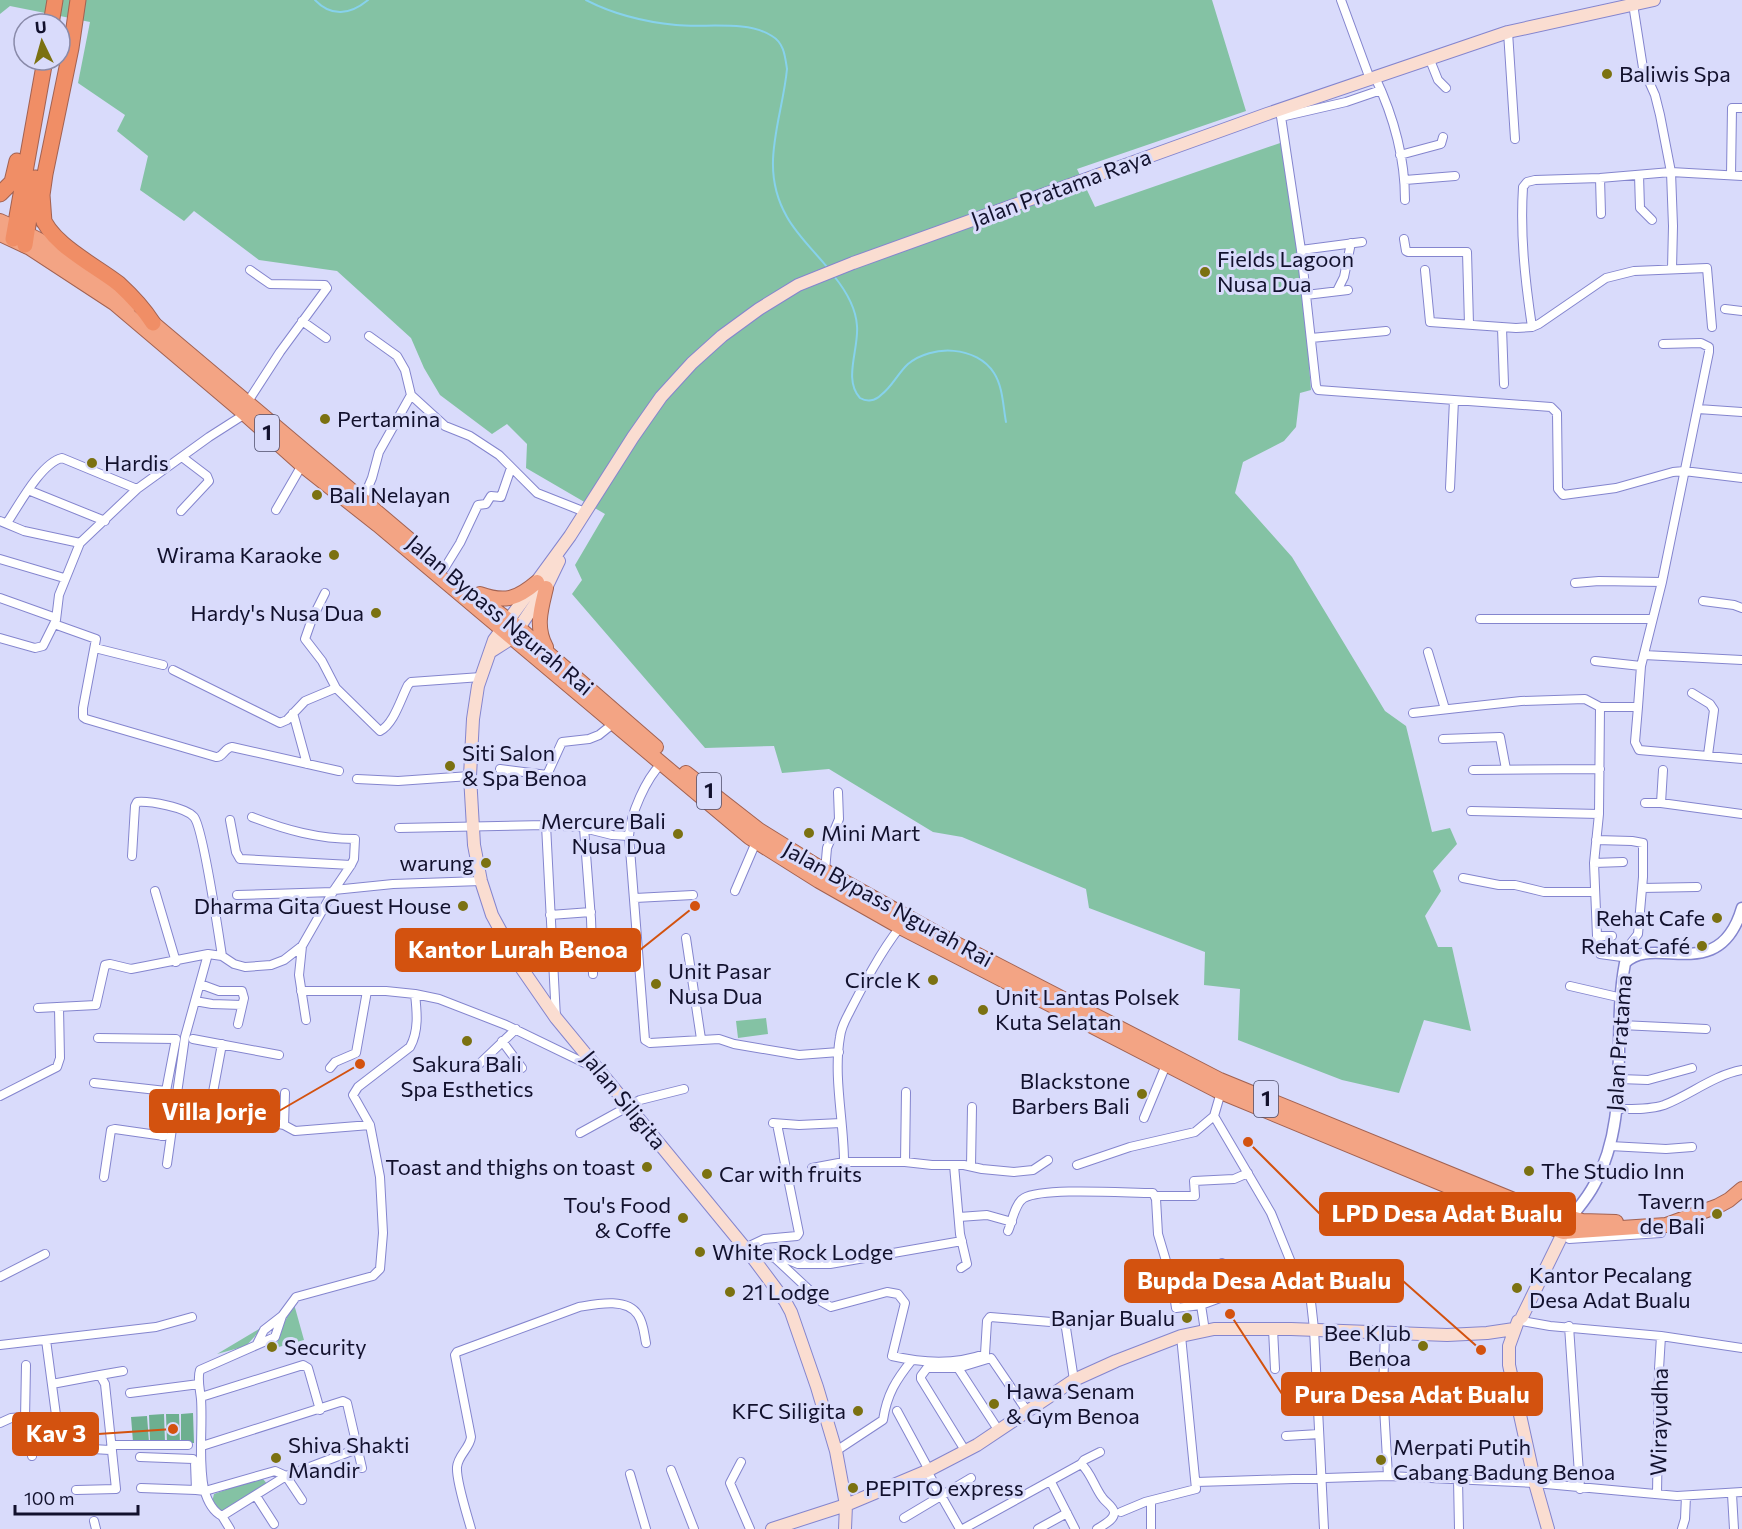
<svg xmlns="http://www.w3.org/2000/svg" width="1742" height="1529" font-family="Commissioner,sans-serif">
<style>
.green{fill:#84c2a4}
.forest{fill:#6daf90}
.lines{fill:none;stroke-linecap:round;stroke-linejoin:round}
.stream{stroke:#87d2ec;stroke-width:2}
.minor-casing{stroke:#8485ce;stroke-width:10}
.tertiary-casing{stroke:#8485ce;stroke-width:13}
.secondary-casing{stroke:#8485ce;stroke-width:14}
.trunk-casing{stroke:#a26252;stroke-width:16}
.motorway-casing{stroke:#a26252;stroke-width:17}
.minor{stroke:#fff;stroke-width:8}
.tertiary{stroke:#fff;stroke-width:10}
.secondary{stroke:#faddd1;stroke-width:12}
.trunk{stroke:#f3a484;stroke-width:14}
.motorway{stroke:#f08e66;stroke-width:15}
.poi-dot{fill:#7b7111;stroke:#d9dbfb;stroke-width:2}
.labels{text-anchor:middle;stroke-width:6;stroke-linejoin:round;paint-order:stroke}
.shield{fill:#d9dbfb;stroke:#4e4e6b;stroke-width:1.5}
.shield-label{font-size:21px;font-weight:bold;fill:#12112d}
.poi-label{font-size:22px;fill:#12112d;stroke:#d9dbfb;text-anchor:start}
.street-label{font-size:22px;fill:#12112d;stroke:#d9dbfb}
.leader{fill:none;stroke:#d3520f;stroke-width:2}
.callout-dot{fill:#d3520f;stroke:#d9dbfb;stroke-width:2}
.callout{fill:#d3520f;stroke:#d3520f;stroke-width:2}
.callout-label{font-size:24px;text-anchor:middle;font-weight:bold;fill:#fff}
</style>
<rect width="100%" height="100%" fill="#d9dbfb"/>
<path class="green" d="M 0,0 L 1212,0 L 1246,111 L 1077,169 L 1095,207 L 1286,141 L 1305,314 L 1311,390 L 1300,393 L 1296,427 L 1284,441 L 1243,462 L 1235,493 L 1292,557 L 1385,711 L 1406,726 L 1432,832 L 1450,828 L 1457,844 L 1433,871 L 1441,891 L 1425,916 L 1438,947 L 1452,947 L 1471,1031 L 1424,1020 L 1399,1093 L 1342,1080 L 1238,1040 L 1240,989 L 1204,985 L 1205,952 L 1089,908 L 1086,889 L 962,837 L 933,832 L 829,769 L 782,773 L 774,746 L 705,748 L 572,594 L 582,580 L 575,565 L 605,514 L 526,468 L 527,444 L 507,424 L 492,434 L 440,395 L 424,368 L 411,338 L 337,271 L 259,260 L 194,211 L 184,221 L 140,190 L 148,156 L 117,131 L 125,115 L 78,83 L 90,22 L 10,6 L 0,14 Z
M 766,1018 L 768,1034 L 738,1038 L 736,1021 Z
M 294,1304 L 304,1340 L 275,1348 L 284,1323 Z
M 264,1326 L 246,1346 L 217,1354 Z
M 263,1479 L 268,1485 L 225,1510 L 220,1511 L 212,1502 L 214,1494 L 248,1482 Z"/>
<path class="forest" d="M 193,1413 L 194,1443 L 181,1443 L 181,1414 Z
M 164,1414 L 165,1442 L 150,1442 L 149,1415 Z
M 166,1414 L 179,1414 L 180,1443 L 167,1443 Z
M 147,1416 L 149,1442 L 133,1442 L 131,1417 Z"/>
<g class="lines">
<path class="stream" d="M 315,0 C 331,17 350,15 368,0
M 586,0 C 613,14 646,22 676,25 C 704,28 748,20 772,36 C 784,43 785,56 787,69 C 782,121 758,167 787,217 C 797,235 814,251 827,267
M 834,276 C 846,291 856,307 857,326 C 859,349 843,380 860,398 C 867,402 875,401 881,395 C 892,387 898,373 908,364 C 932,344 977,346 994,373 C 1003,387 1003,406 1006,422"/>
<g class="minor-casing">
<path id="minor" d="M 1341,0 L 1370,79
M 1633,4 L 1643,68 L 1655,95 L 1660,115 L 1671,172 L 1673,226 L 1672,269
M 1508,32 L 1515,139
M 1430,60 L 1438,80 L 1446,88
M 1375,77 C 1393,115 1405,159 1405,200
M 1280,110 L 1301,250 L 1316,386 L 1318,390 L 1551,407 L 1557,413 L 1558,489 L 1563,495 L 1616,488 L 1673,472 L 1684,471 L 1742,478
M 1281,117 L 1346,102 L 1381,90
M 1400,155 L 1441,144 L 1443,137
M 1639,175 L 1640,208 L 1652,220
M 1731,175 L 1732,108 L 1742,108
M 1600,178 L 1601,214
M 1405,180 L 1455,176
M 1404,239 L 1406,251 L 1408,252 L 1467,252 L 1469,324
M 1301,250 L 1362,242
M 1425,270 L 1430,322 L 1516,328 L 1532,327 L 1539,324 L 1606,278 L 1634,271 L 1707,268 L 1712,327
M 1337,291 L 1344,277 L 1351,243
M 1306,295 L 1348,290
M 1725,309 L 1742,311
M 302,321 L 326,338
M 1532,327 C 1525,280 1520,235 1523,187 L 1527,182 L 1535,180 L 1600,178 L 1671,172 L 1742,176
M 1502,328 L 1504,384
M 369,336 L 397,356 L 405,370 L 411,395 L 445,426 L 470,436 L 499,455 L 537,493 L 585,512
M 1311,338 L 1386,331
M 247,403 L 280,352 L 327,288 L 325,285 L 270,284 L 250,270
M 1698,409 L 1742,412
M 1450,488 L 1454,400
M 28,490 L 105,521
M 363,499 L 372,478 L 379,452 L 411,395
M 276,510 L 302,465
M 181,511 L 209,481 L 207,476 L 182,457
M 0,521 L 24,531 L 80,543
M 7,523 C 19,505 41,463 62,458 L 137,489
M 0,559 L 64,578
M 444,569 L 460,543 L 478,505 L 486,504 L 491,496 L 501,497 L 511,468
M 1575,583 L 1599,581 L 1662,582
M 325,593 L 312,619 L 305,639 L 322,661 L 336,688 L 380,731 C 394,724 401,698 408,685 L 411,682 L 481,677
M 0,598 L 56,618
M 1703,601 L 1734,605 L 1742,608
M 1480,619 L 1652,619
M 54,624 L 96,639 L 83,708 L 83,717 L 86,719 L 216,757 C 223,758 224,748 232,747 L 339,771
M 0,638 L 35,648 L 43,646 L 56,620 L 59,595 L 80,543 L 137,489 L 209,437 L 245,414
M 95,648 L 163,665
M 1428,652 L 1445,709
M 1644,655 L 1742,660
M 1595,661 L 1641,666
M 173,670 L 280,723 L 287,720 L 305,701 L 336,688
M 1692,693 L 1710,704 L 1714,710 L 1708,755
M 1600,707 L 1599,814 L 1594,863 L 1597,936 L 1600,954 L 1629,958
M 1638,707 L 1635,742 L 1639,750 L 1742,759
M 293,713 L 307,764
M 1413,713 L 1521,701 L 1585,699 L 1600,707 L 1638,707 L 1641,666 L 1662,582 L 1709,352 L 1709,347 L 1701,343 L 1663,344
M 1443,739 L 1500,737 L 1506,769
M 662,763 C 646,778 630,815 629,836 L 645,1040 L 650,1043 L 719,1039 L 734,1044 L 799,1055 L 839,1052
M 500,769 L 547,775 L 562,742 L 589,739 L 599,735 L 614,723
M 1473,770 L 1600,769
M 1663,770 L 1661,803 L 1742,814
M 357,779 L 398,781 L 470,776
M 1645,803 L 1661,803
M 1471,811 L 1599,814
M 230,820 L 236,852 L 240,859 L 351,865
M 546,825 L 556,1018
M 399,828 L 546,825 L 580,827 L 612,835 L 629,836
M 584,828 L 591,919 L 593,974
M 1596,840 L 1632,841 L 1643,843 L 1643,877 L 1638,934 L 1631,943 L 1624,957
M 132,856 L 135,806 L 137,802 C 150,801 185,807 194,817 C 203,827 219,937 222,956
M 1594,863 L 1623,862
M 825,871 L 827,848 L 839,819 L 838,792
M 1463,878 L 1499,885 L 1515,885 L 1544,892 L 1595,892
M 1642,888 L 1697,887
M 334,890 L 393,884 L 481,881
M 155,891 L 176,962
M 735,891 L 756,842
M 237,895 L 333,892
M 635,898 L 693,895
M 550,915 L 591,912
M 1597,936 L 1612,936
M 686,938 L 701,1039
M 302,946 L 299,975 L 306,1020
M 592,955 L 621,954
M 200,984 L 219,991 L 242,991 L 244,998 L 238,1024
M 1570,986 L 1622,998
M 301,991 L 386,991 L 415,994 L 439,999 L 506,1025 L 597,1069
M 195,1001 L 212,1004 L 242,1005
M 38,1008 L 96,1005 L 105,965 L 110,964 L 131,969 L 208,954 L 222,956 L 234,964 L 245,967 L 271,965 L 284,960 L 302,946 L 334,890 L 351,865 L 354,859 L 355,839 C 318,839 286,830 252,817
M 1621,1025 L 1706,1029
M 98,1038 L 176,1039 L 166,1091 L 161,1136
M 193,1039 L 279,1055
M 502,1041 L 522,1068
M 222,1044 L 211,1103 L 212,1110 L 284,1125 L 295,1131 L 370,1125
M 330,1068 L 335,1062 L 356,1053 L 367,991
M 474,1069 L 516,1029
M 1619,1079 L 1648,1080 L 1692,1068
M 94,1083 L 166,1091
M 0,1096 L 57,1067 L 60,1058 L 59,1008
M 1616,1109 C 1631,1109 1649,1110 1664,1105 C 1690,1095 1714,1075 1742,1070
M 1214,1116 L 1271,1213 L 1301,1287 L 1310,1293 L 1314,1329 L 1324,1529
M 1144,1118 L 1166,1065
M 773,1123 L 799,1125 L 841,1123
M 284,1125 L 285,1093
M 580,1133 L 640,1100 L 684,1089
M 1610,1146 L 1666,1149 L 1692,1147
M 844,1162 C 844,1121 833,1077 840,1037 C 841,1027 846,1019 850,1011 C 865,982 880,953 900,927
M 905,1162 L 906,1092
M 167,1164 L 185,1037 L 208,954
M 954,1165 L 960,1234 L 967,1264 L 961,1268
M 1077,1165 L 1130,1147 L 1195,1132 L 1214,1116 L 1221,1092
M 971,1166 L 972,1107
M 812,1168 L 844,1162 L 905,1162 L 932,1165 L 964,1165 L 982,1169 L 1014,1172 L 1033,1170 L 1048,1160
M 104,1177 L 111,1130 L 115,1129 L 164,1136
M 1156,1196 L 1195,1196 L 1194,1181 L 1234,1179 L 1248,1173
M 959,1217 L 987,1215 L 1012,1222
M 1008,1231 C 1012,1222 1015,1203 1024,1198 C 1043,1187 1127,1193 1153,1193 L 1156,1199 L 1158,1234 L 1172,1281 L 1176,1308 L 1201,1305
M 1563,1232 L 1569,1239 L 1661,1233
M 745,1248 L 764,1239 L 797,1236 L 799,1233 L 777,1124
M 772,1253 L 798,1264 L 830,1264 L 962,1241
M 753,1258 L 767,1257 L 775,1258 L 822,1302 L 831,1307 L 887,1292 L 898,1294 L 905,1303 L 892,1356 C 923,1363 955,1365 985,1354 L 987,1321 L 990,1317 L 1063,1323 L 1066,1328 L 1074,1380
M 0,1277 L 45,1254
M 1522,1321 L 1550,1326 L 1661,1336 L 1742,1348
M 1569,1326 L 1580,1489
M 1273,1329 L 1275,1369
M 1205,1331 L 1201,1305 L 1220,1298 L 1222,1263
M 1385,1332 L 1383,1390 L 1388,1476
M 46,1340 L 56,1415
M 257,1344 L 264,1330 L 282,1316
M 0,1345 L 156,1327 L 192,1317
M 958,1368 L 999,1431
M 100,1375 L 123,1371
M 1486,1382 L 1511,1379
M 52,1384 L 100,1375 L 105,1384 L 116,1489 L 76,1490
M 130,1393 L 199,1384
M 201,1397 L 303,1365 L 308,1368 L 320,1410
M 1304,1405 L 1318,1405
M 897,1411 L 929,1470
M 25,1419 L 26,1365
M 0,1423 L 11,1418 L 22,1417 L 25,1419 L 32,1456
M 74,1428 L 75,1448 L 110,1450 L 113,1445 L 188,1445
M 1286,1436 L 1319,1434
M 202,1446 L 343,1401 L 347,1403 L 362,1468
M 357,1449 L 286,1476 L 222,1516 C 212,1511 207,1500 204,1489 C 198,1460 203,1428 201,1399 C 200,1389 197,1379 200,1370 L 275,1337 L 282,1316 L 296,1297 L 373,1276 L 380,1269 L 383,1233 L 380,1177 L 370,1125 L 353,1095 L 358,1087 L 410,1047 C 419,1031 417,1012 415,994
M 836,1451 L 883,1420 C 887,1394 896,1380 912,1360
M 966,1452 L 921,1379 L 921,1376 L 927,1368 L 958,1368 L 991,1358 L 1027,1411
M 140,1457 L 193,1459 L 195,1462 L 196,1490 L 205,1491
M 741,1462 L 730,1483 L 750,1529
M 1081,1464 L 1084,1460 L 1100,1452
M 671,1470 L 694,1529
M 927,1471 L 960,1529
M 630,1474 L 646,1529
M 286,1476 L 302,1500
M 1458,1479 L 1459,1529
M 1051,1482 L 1075,1529
M 1196,1482 L 1388,1476 L 1535,1483 L 1677,1496 L 1742,1492
M 141,1488 L 196,1490
M 205,1491 L 275,1471 L 286,1476
M 1657,1494 L 1659,1369 L 1661,1336
M 1732,1494 L 1734,1529
M 256,1496 L 274,1524
M 1121,1512 L 1145,1502 L 1196,1489 L 1181,1336
M 222,1516 L 230,1529
M 904,1518 L 971,1478
M 94,1521 L 96,1529
M 471,1529 C 467,1514 456,1481 457,1467 C 458,1455 470,1448 471,1437 L 455,1355 L 457,1352 L 579,1307 C 596,1304 627,1297 638,1315 C 644,1324 644,1334 646,1343
M 963,1529 L 1081,1464 C 1090,1471 1095,1488 1102,1497 C 1105,1502 1113,1506 1114,1512 C 1115,1520 1103,1525 1097,1529
M 1038,1529 L 1067,1513
M 1151,1529 L 1151,1501
M 1682,1529 L 1685,1519 L 1686,1496"/>
</g>
<g class="tertiary-casing">
<path id="tertiary" d="M 1570,1219 C 1578,1208 1588,1197 1594,1185 C 1632,1117 1611,1036 1625,963 C 1653,933 1719,987 1742,908"/>
</g>
<g class="secondary-casing">
<path id="secondary" d="M 490,652 L 512,638 L 546,588 L 559,561
M 1522,1317 L 1570,1219
M 1518,1321 L 1509,1346 L 1509,1365 L 1535,1483 L 1548,1529
M 772,1529 L 846,1505 L 927,1471 L 977,1445 L 1074,1380 L 1116,1361 L 1181,1336 L 1214,1329 L 1291,1329 L 1447,1335 L 1487,1333 L 1514,1329
M 845,1529 L 846,1505 L 836,1451 L 817,1387 L 791,1312 L 785,1301 L 750,1254 L 556,1018 L 518,963 L 492,915 L 481,881 L 474,845 L 470,776 L 473,719 L 478,686 L 494,640 L 570,536 L 633,437 L 661,397 L 692,363 L 722,336 L 759,309 L 798,285 L 853,263 L 1267,114 L 1508,32 L 1654,0"/>
</g>
<g class="trunk-casing">
<path id="trunk" d="M 0,221 C 47,241 92,271 130,305
M 0,234 L 30,248 L 114,303 L 245,414 L 302,465 L 378,525 L 749,837 L 819,881 L 900,927 L 1216,1090 L 1525,1218 L 1563,1232 L 1666,1225 L 1718,1206 L 1729,1200 L 1742,1189
M 144,318 L 153,323 L 410,540
M 546,588 C 541,609 535,627 546,647
M 480,594 C 505,603 517,599 537,582
M 475,595 L 519,628 L 656,747
M 686,773 L 759,830 L 825,871 L 947,939 L 1220,1080 L 1526,1205 L 1582,1221 L 1616,1222"/>
</g>
<g class="motorway-casing">
<path id="motorway" d="M 51,24 L 55,0
M 0,194 L 12,182 L 17,161
M 41,214 C 50,244 95,265 119,284 C 131,295 144,309 153,323
M 44,222 L 42,195 L 45,174 L 71,48 L 78,0
M 13,239 L 45,60
M 25,245 L 35,178"/>
</g>
<use href="#minor" class="minor"/>
<use href="#tertiary" class="tertiary"/>
<use href="#secondary" class="secondary"/>
<use href="#trunk" class="trunk"/>
<use href="#motorway" class="motorway"/>
</g>
<g class="poi-dot">
<circle cx="1607" cy="74" r="6"/>
<circle cx="1205" cy="272" r="6"/>
<circle cx="325" cy="419" r="6"/>
<circle cx="92" cy="463" r="6"/>
<circle cx="317" cy="495" r="6"/>
<circle cx="334" cy="555" r="6"/>
<circle cx="376" cy="613" r="6"/>
<circle cx="450" cy="766" r="6"/>
<circle cx="809" cy="833" r="6"/>
<circle cx="678" cy="834" r="6"/>
<circle cx="486" cy="863" r="6"/>
<circle cx="463" cy="906" r="6"/>
<circle cx="1717" cy="918" r="6"/>
<circle cx="1702" cy="946" r="6"/>
<circle cx="933" cy="980" r="6"/>
<circle cx="656" cy="984" r="6"/>
<circle cx="983" cy="1010" r="6"/>
<circle cx="467" cy="1041" r="6"/>
<circle cx="1142" cy="1094" r="6"/>
<circle cx="647" cy="1167" r="6"/>
<circle cx="1529" cy="1171" r="6"/>
<circle cx="707" cy="1174" r="6"/>
<circle cx="1717" cy="1214" r="6"/>
<circle cx="683" cy="1218" r="6"/>
<circle cx="700" cy="1252" r="6"/>
<circle cx="1517" cy="1288" r="6"/>
<circle cx="730" cy="1292" r="6"/>
<circle cx="1187" cy="1318" r="6"/>
<circle cx="1423" cy="1346" r="6"/>
<circle cx="272" cy="1347" r="6"/>
<circle cx="994" cy="1404" r="6"/>
<circle cx="858" cy="1411" r="6"/>
<circle cx="276" cy="1458" r="6"/>
<circle cx="1381" cy="1460" r="6"/>
<circle cx="853" cy="1488" r="6"/>
</g>
<g class="labels">
<g class="shield">
<rect x="255" y="415" width="24" height="36" rx="4.5"/>
<rect x="697" y="773" width="24" height="36" rx="4.5"/>
<rect x="1254" y="1081" width="24" height="36" rx="4.5"/>
</g>
<g class="shield-label">
<text x="267" y="440">1</text>
<text x="709" y="798">1</text>
<text x="1266" y="1106">1</text>
</g>
<g class="poi-label">
<text x="1619" y="82">Baliwis Spa</text>
<text x="1217" y="267">Fields Lagoon<tspan x="1217" dy="25">Nusa Dua</tspan></text>
<text x="337" y="427">Pertamina</text>
<text x="104" y="471">Hardis</text>
<text x="329" y="503">Bali Nelayan</text>
<text x="322" y="563" text-anchor="end">Wirama Karaoke</text>
<text x="364" y="621" text-anchor="end">Hardy's Nusa Dua</text>
<text x="462" y="761">Siti Salon<tspan x="462" dy="25">&amp; Spa Benoa</tspan></text>
<text x="666" y="829" text-anchor="end">Mercure Bali<tspan x="666" dy="25">Nusa Dua</tspan></text>
<text x="821" y="841">Mini Mart</text>
<text x="474" y="871" text-anchor="end">warung</text>
<text x="451" y="914" text-anchor="end">Dharma Gita Guest House</text>
<text x="1705" y="926" text-anchor="end">Rehat Cafe</text>
<text x="1690" y="954" text-anchor="end">Rehat Café</text>
<text x="668" y="979">Unit Pasar<tspan x="668" dy="25">Nusa Dua</tspan></text>
<text x="921" y="988" text-anchor="end">Circle K</text>
<text x="995" y="1005">Unit Lantas Polsek<tspan x="995" dy="25">Kuta Selatan</tspan></text>
<text x="467" y="1072" text-anchor="middle">Sakura Bali<tspan x="467" dy="25">Spa Esthetics</tspan></text>
<text x="1130" y="1089" text-anchor="end">Blackstone<tspan x="1130" dy="25">Barbers Bali</tspan></text>
<text x="635" y="1175" text-anchor="end">Toast and thighs on toast</text>
<text x="1541" y="1179">The Studio Inn</text>
<text x="719" y="1182">Car with fruits</text>
<text x="1705" y="1209" text-anchor="end">Tavern<tspan x="1705" dy="25">de Bali</tspan></text>
<text x="671" y="1213" text-anchor="end">Tou's Food<tspan x="671" dy="25">&amp; Coffe</tspan></text>
<text x="712" y="1260">White Rock Lodge</text>
<text x="1529" y="1283">Kantor Pecalang<tspan x="1529" dy="25">Desa Adat Bualu</tspan></text>
<text x="742" y="1300">21 Lodge</text>
<text x="1175" y="1326" text-anchor="end">Banjar Bualu</text>
<text x="1411" y="1341" text-anchor="end">Bee Klub<tspan x="1411" dy="25">Benoa</tspan></text>
<text x="284" y="1355">Security</text>
<text x="1006" y="1399">Hawa Senam<tspan x="1006" dy="25">&amp; Gym Benoa</tspan></text>
<text x="846" y="1419" text-anchor="end">KFC Siligita</text>
<text x="288" y="1453">Shiva Shakti<tspan x="288" dy="25">Mandir</tspan></text>
<text x="1393" y="1455">Merpati Putih<tspan x="1393" dy="25">Cabang Badung Benoa</tspan></text>
<text x="865" y="1496">PEPITO express</text>
</g>
<g class="street-label">
<text transform="translate(1061 188) rotate(-20)" y="8">Jalan Pratama Raya</text>
<text transform="translate(500 615) rotate(40)" y="8">Jalan Bypass Ngurah Rai</text>
<text transform="translate(888 904) rotate(29)" y="8">Jalan Bypass Ngurah Rai</text>
<text transform="translate(1619 1043) rotate(-86)" y="8">Jalan Pratama</text>
<text transform="translate(624 1100) rotate(51)" y="8">Jalan Siligita</text>
<text transform="translate(1659 1422) rotate(-89)" y="8">Wirayudha</text>
</g>
</g>
<path class="leader" d="M695 906L640 950M360 1064L279 1111M1248 1142L1320 1214M1481 1350L1403 1281M1230 1314L1282 1394M173 1429L98 1434"/>
<g class="callout-dot">
<circle cx="695" cy="906" r="6"/>
<circle cx="360" cy="1064" r="6"/>
<circle cx="1248" cy="1142" r="6"/>
<circle cx="1481" cy="1350" r="6"/>
<circle cx="1230" cy="1314" r="6"/>
<circle cx="173" cy="1429" r="6"/>
</g>
<g class="callout">
<rect x="396" y="929" width="244" height="42" rx="6"/>
<rect x="150" y="1090" width="129" height="42" rx="6"/>
<rect x="1320" y="1193" width="255" height="42" rx="6"/>
<rect x="1125" y="1260" width="278" height="42" rx="6"/>
<rect x="1282" y="1373" width="260" height="42" rx="6"/>
<rect x="13" y="1413" width="85" height="42" rx="6"/>
</g>
<g class="callout-label">
<text x="518" y="958">Kantor Lurah Benoa</text>
<text x="214" y="1120">Villa Jorje</text>
<text x="1447" y="1222">LPD Desa Adat Bualu</text>
<text x="1264" y="1289">Bupda Desa Adat Bualu</text>
<text x="1412" y="1403">Pura Desa Adat Bualu</text>
<text x="56" y="1442">Kav 3</text>
</g>
<g transform="translate(42 42) rotate(355)"><circle r="28" fill="#d9dbfb" stroke="#898aa9" stroke-width="1.5"/>
<path d="M0-4.5L10 22L0 15L-10 22Z" fill="#7b7111"/>
<text y="-9" font-size="16" font-weight="bold" text-anchor="middle" fill="#12112d">U</text>
</g>
<path d="M15 1505v9h123v-9" fill="none" stroke="#12112d" stroke-width="3"/>
<text x="24" y="1505" font-size="18" fill="#12112d" stroke="#d9dbfb" stroke-width="4.5" paint-order="stroke">100 m</text>
</svg>
